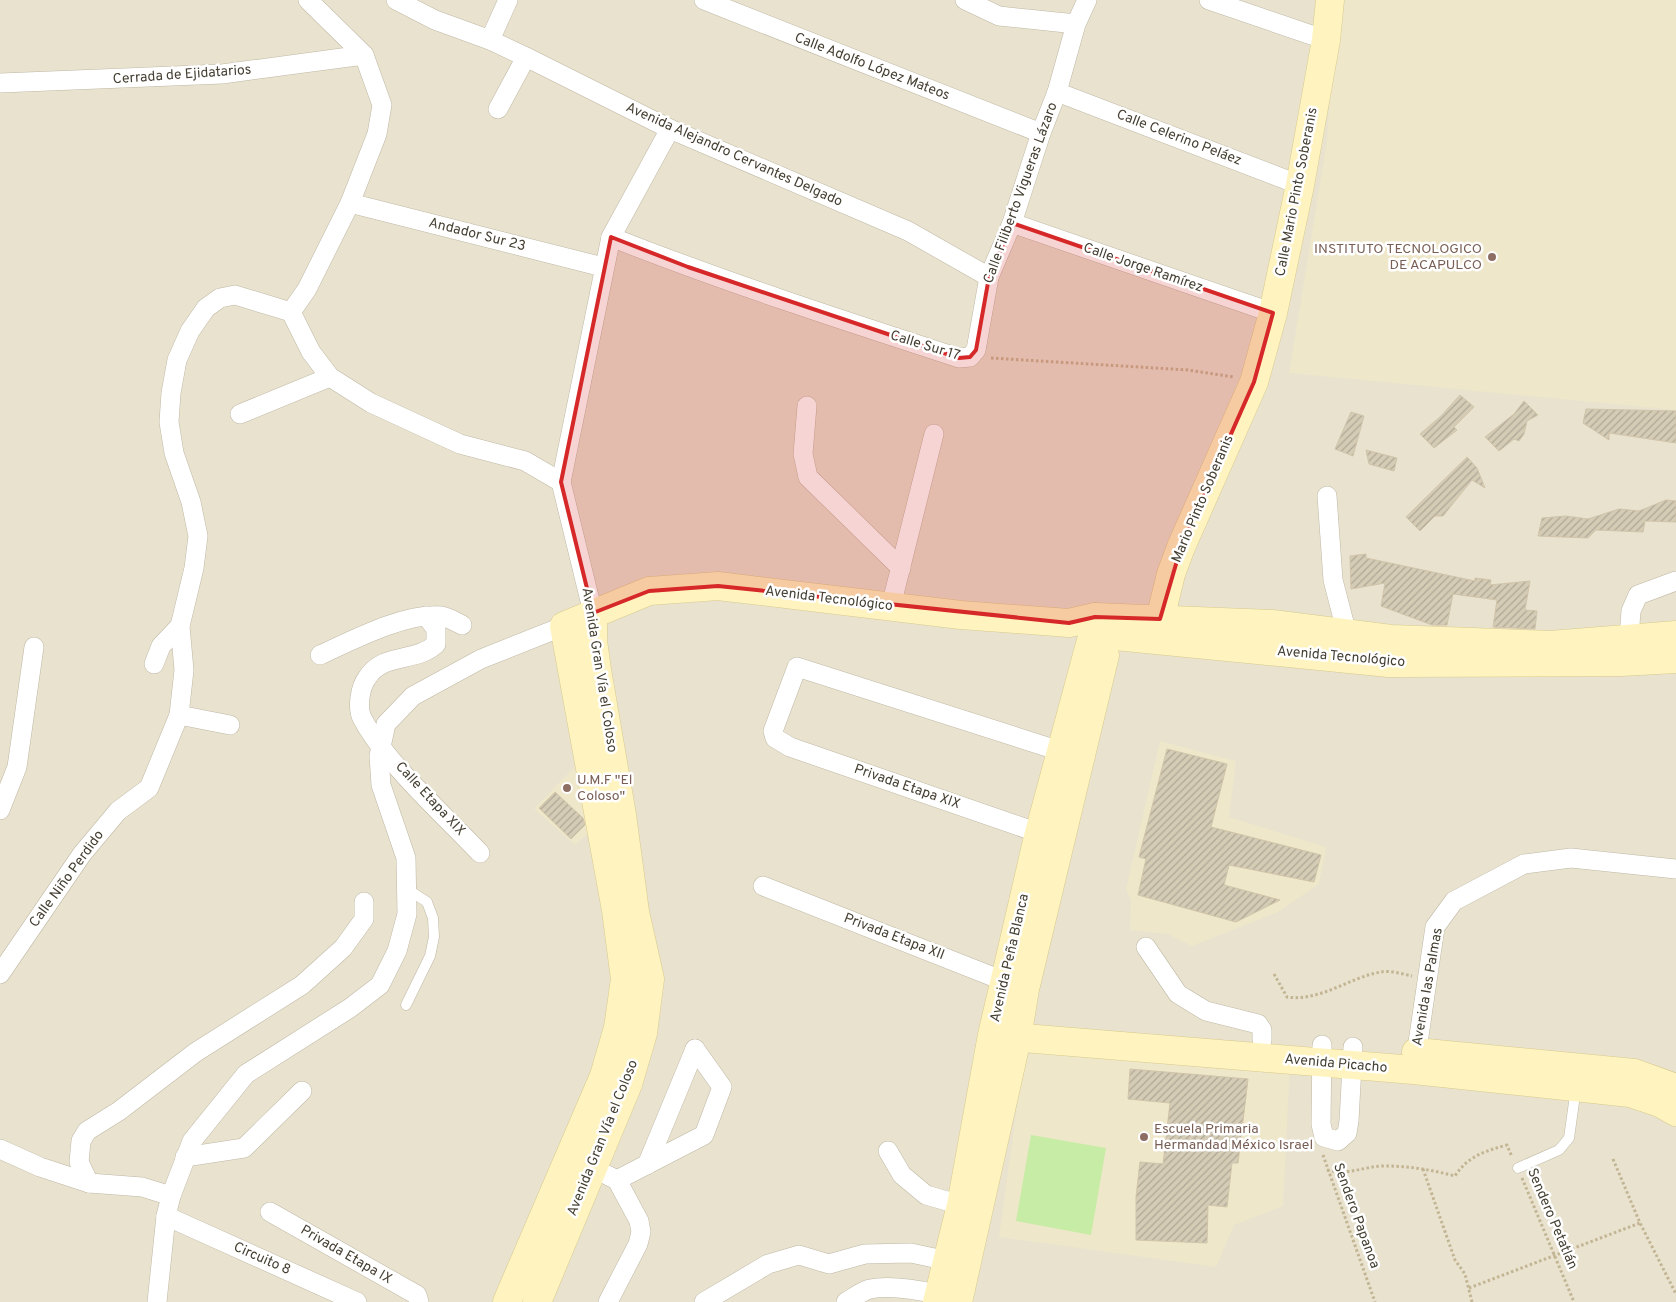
<svg xmlns="http://www.w3.org/2000/svg" width="1676" height="1302" font-family="Overpass,sans-serif">
<defs>
<pattern id="building-hatch" width="6" height="6" patternUnits="userSpaceOnUse" patternTransform="scale(1.25)"><rect width="6" height="6" fill="#d5ccb6"/><path d="M-1 1l2-2M0 6l6-6M5 7l2-2" fill="none" stroke="#afa795"/></pattern>
</defs>
<rect width="100%" height="100%" fill="#f3efe2"/>
<rect fill="#e8e2cf" x="0" y="0" width="1676" height="1302"/>
<g fill="#eee7ca">
<path d="M1339,0h337v410l-387,-37 38,-232 5,-79z"/>
<path d="M1160,741l76,20 -7,56 97,30 -7,37 -41,28 -86,34 -24,-12 -38,-4 1,-30 -5,-11z"/>
<path d="M575,766l15,66 -15,13 -41,-36z"/>
<path d="M1033,1049l257,14 -7,143 -49,19 -18,42 -217,-30 24,-174z"/>
</g>
<path fill="#c7eca5" d="M1031,1135l75,13 -15,87 -75,-14z"/>
<g fill="url(#building-hatch)" stroke="#d1c4a9">
<path d="M1460,395l14,12 -20,20 3,3 -23,18 -14,-14 21,-18z"/>
<path d="M1524,401l14,14 -11,6 -3,13 -5,7 -5,-2 -15,12 -14,-14 29,-23z"/>
<path d="M1586,409l90,2v32l-67,-10v7l-26,-17z"/>
<path d="M1351,412l13,4 -11,40 -18,-7z"/>
<path d="M1366,450l31,8 -3,13 -25,-7z"/>
<path d="M1467,457l10,11 8,20 -13,-8 -29,36h-8l-15,15 -14,-14z"/>
<path d="M1666,500l10,1v21l-31,-1 -2,11 -47,-2 -8,8 -50,-2 4,-18 24,-2 22,3 31,-10 20,2z"/>
<path d="M1366,554v4l109,23v-3l16,2 -1,5 40,-4 -5,29 12,1 -2,18 -42,-2 4,-27 -44,-6 -6,31h-15l-51,-19 4,-23 -34,6 -1,-33z"/>
<path d="M1167,749l60,15 -16,63 110,28 -7,27 -85,-17 -5,20 56,15 -44,22 -98,-27 8,-36 -7,-2z"/>
<path d="M555,792l28,26 2,7 -14,14 -32,-31z"/>
<path d="M1130,1069l118,10 -10,84h-6l-5,44 -19,-2 -1,38 -71,-3v-43l4,-35 23,2 7,-61 -42,-4z"/>
</g>
<g fill="none" stroke-linecap="round" stroke-linejoin="round">
<g stroke="#bfb8a4" stroke-width="11">
<g id="lane">
<path d="M406,1005l24,-49 4,-19 -1,-19 -6,-16 -20,-13"/>
<path d="M1518,1168l41,-18 10,-12 7,-50"/>
</g>
</g>
<g stroke="#bfb8a4" stroke-width="20">
<g id="street">
<path d="M396,0l39,20 55,20 36,17 144,72 238,102 81,46"/>
<path d="M704,0l337,133"/>
<path d="M965,0l34,16 77,8"/>
<path d="M1209,0l117,40"/>
<path d="M490,40l18,-40"/>
<path d="M0,83l222,-9 142,-19"/>
<path d="M1057,92l243,93"/>
<path d="M498,109l28,-52"/>
<path d="M350,203l253,64"/>
<path d="M1012,223l261,90"/>
<path d="M611,237c114,45 231,83 348,121l11,-1 6,-7 13,-73 23,-54 29,-90 16,-41 19,-68 11,-24"/>
<path d="M291,312l16,-23 43,-86 27,-69 5,-29 -18,-50 -56,-55"/>
<path d="M291,312l20,40 19,25 41,26 89,41 65,17 36,21"/>
<path d="M807,406l-4,48 5,23 93,91"/>
<path d="M240,414l90,-37"/>
<path d="M1327,496l6,84 14,54"/>
<path d="M891,606l43,-172"/>
<path d="M593,613l-32,-131 50,-245 59,-108"/>
<path d="M426,616l10,13v15c-20,19 -53,8 -69,34 -7,9 -10,30 -5,40 23,44 83,98 118,135"/>
<path d="M1629,638l2,-27 7,-16 38,-14"/>
<path d="M320,655c31,-14 86,-43 121,-39 7,1 15,6 21,9"/>
<path d="M154,664l7,-18 19,-20"/>
<path d="M179,715l51,10"/>
<path d="M0,810l17,-43 17,-120"/>
<path d="M1039,833l-249,-86 -15,-9 -2,-7 24,-64 263,84"/>
<path d="M763,886l251,99"/>
<path d="M1146,947l32,47 28,17 52,13 4,6v10"/>
<path d="M0,974l82,-120 36,-43 31,-23 30,-73 5,-45 -4,-44 14,-58 4,-32 -7,-34 -17,-49 -5,-31 2,-29 6,-33 13,-29 16,-23 14,-10 15,-3 56,17"/>
<path d="M1322,1045l-1,79 3,13 14,4 9,-8 2,-12 4,-74"/>
<path d="M1415,1063l20,-136 19,-26 70,-37 47,-6 105,11"/>
<path d="M0,1149l40,18 49,16 53,4 29,9"/>
<path d="M888,1151l14,24 24,20 35,10"/>
<path d="M185,1157l59,-9 58,-57"/>
<path d="M647,1165l48,-116"/>
<path d="M607,1175l10,5 22,41 2,11 -3,12 -30,58"/>
<path d="M617,1180l87,-45 18,-48 -27,-38"/>
<path d="M89,1183l-10,-21 2,-21 6,-10 32,-20 77,-59 106,-67 41,-37 21,-29v-17"/>
<path d="M270,1212l147,83 2,7"/>
<path d="M166,1216l191,86"/>
<path d="M157,1302l9,-86 5,-20 21,-55 54,-67 104,-66 30,-23 17,-34 10,-37 -1,-56 -25,-73 -2,-29 7,-32 27,-28 68,-37 83,-33"/>
<path d="M704,1302l64,-38 31,-9 30,9 36,-10 46,-1 37,8"/>
<path d="M846,1302c7,-4 16,-11 24,-13 20,-4 61,1 79,11"/>
</g>
</g>
<g stroke="#d8ca8c" stroke-width="29">
<g id="secondary">
<path d="M1160,619l11,-45 10,-27 73,-165 19,-69 27,-128 26,-145 4,-40"/>
<path d="M1105,635l284,28 232,-1 55,-3"/>
<path d="M999,1036l415,34 216,23 30,10 16,9"/>
<path d="M1416,1052l218,21 42,15"/>
<path d="M507,1302l97,-226 14,-48 7,-49 -9,-69 -52,-284 85,-35 69,-5 243,29 108,8 26,-6 177,7 119,15 159,6 126,-10"/>
<path d="M537,1302l91,-218 15,-51 7,-54 -15,-67 -13,-97 -25,-145 -4,-29v-28"/>
<path d="M937,1302l24,-97 31,-170 47,-202 54,-200 2,-16"/>
<path d="M958,1302l59,-264 8,-49 80,-334"/>
</g>
</g>
<g stroke="#c3b593" stroke-width="3" stroke-dasharray="2.5 2.5" stroke-linecap="butt">
<path d="M991,358l197,12 46,7"/>
<path d="M1274,974l13,23c33,5 63,-20 94,-25 9,-2 22,2 31,4"/>
<path d="M1323,1155l52,147"/>
<path d="M1613,1159l27,64 36,71"/>
<path d="M1423,1169l32,91 10,14 7,28"/>
<path d="M1327,1170c21,6 37,-4 58,-4 24,0 47,4 70,10 13,-20 30,-25 52,-31l5,12"/>
<path d="M1522,1178l52,124"/>
<path d="M1469,1288l171,-65"/>
</g>
<use href="#lane" stroke="#fff" stroke-width="10"/>
<use href="#street" stroke="#fff" stroke-width="19"/>
<use href="#secondary" stroke="#fff4c0" stroke-width="28"/>
</g>
<path fill="#d62828" fill-opacity="0.2" stroke="#d62828" stroke-width="4" stroke-linejoin="round" d="M1012,223l261,90 -19,69 -73,165 -21,72 -65,-2 -26,6 -351,-37 -69,5 -56,22 -32,-131 50,-245 77,30 271,91 11,-1 6,-7 13,-73z"/>
<g fill="#8d6e63" stroke="#fff" stroke-width="2">
<circle cx="1492" cy="257" r="5"/>
<circle cx="567" cy="788" r="5"/>
<circle cx="1144" cy="1137" r="5"/>
</g>
<g text-anchor="middle" dominant-baseline="central" stroke-width="5" stroke-linejoin="round" paint-order="stroke">
<g font-size="14" fill="#453f32" stroke="#fff">
<text transform="translate(872 67) rotate(21)">Calle Adolfo López Mateos</text>
<text transform="translate(182 75) rotate(-4)">Cerrada de Ejidatarios</text>
<text transform="translate(1179 138) rotate(21)">Calle Celerino Peláez</text>
<text transform="translate(734 155) rotate(24)">Avenida Alejandro Cervantes Delgado</text>
<text transform="translate(1297 192) rotate(-79)">Calle Mario Pinto Soberanis</text>
<text transform="translate(1021 193) rotate(-70)">Calle Filiberto Vigueras Lázaro</text>
<text transform="translate(477 235) rotate(14)">Andador Sur 23</text>
<text transform="translate(1143 268) rotate(19)">Calle Jorge Ramírez</text>
<text transform="translate(925 346) rotate(17)">Calle Sur 17</text>
<text transform="translate(1203 499) rotate(-67)">Mario Pinto Soberanis</text>
<text transform="translate(829 599) rotate(7)">Avenida Tecnológico</text>
<text transform="translate(1341 657) rotate(5)">Avenida Tecnológico</text>
<text transform="translate(599 670) rotate(81)">Avenida Gran Vía el Coloso</text>
<text transform="translate(907 787) rotate(19)">Privada Etapa XIX</text>
<text transform="translate(430 799) rotate(47)">Calle Etapa XIX</text>
<text transform="translate(67 879) rotate(-54)">Calle Niño Perdido</text>
<text transform="translate(894 937) rotate(21)">Privada Etapa XII</text>
<text transform="translate(1010 958) rotate(-77)">Avenida Peña Blanca</text>
<text transform="translate(1428 987) rotate(-80)">Avenida las Palmas</text>
<text transform="translate(1336 1064) rotate(5)">Avenida Picacho</text>
<text transform="translate(603 1138) rotate(-68)">Avenida Gran Vía el Coloso</text>
<text transform="translate(1356 1216) rotate(70)">Sendero Papanoa</text>
<text transform="translate(1552 1219) rotate(67)">Sendero Petatlán</text>
<text transform="translate(346 1255) rotate(30)">Privada Etapa IX</text>
<text transform="translate(262 1259) rotate(24)">Circuito 8</text>
</g>
<g font-size="14" fill="#785e54" stroke="#fff" text-anchor="start">
<text x="1482" y="249" text-anchor="end">INSTITUTO TECNOLOGICO<tspan x="1482" dy="16">DE ACAPULCO</tspan></text>
<text x="577" y="780">U.M.F "El<tspan x="577" dy="16">Coloso"</tspan></text>
<text x="1154" y="1129">Escuela Primaria<tspan x="1154" dy="16">Hermandad México Israel</tspan></text>
</g>
</g>
</svg>
